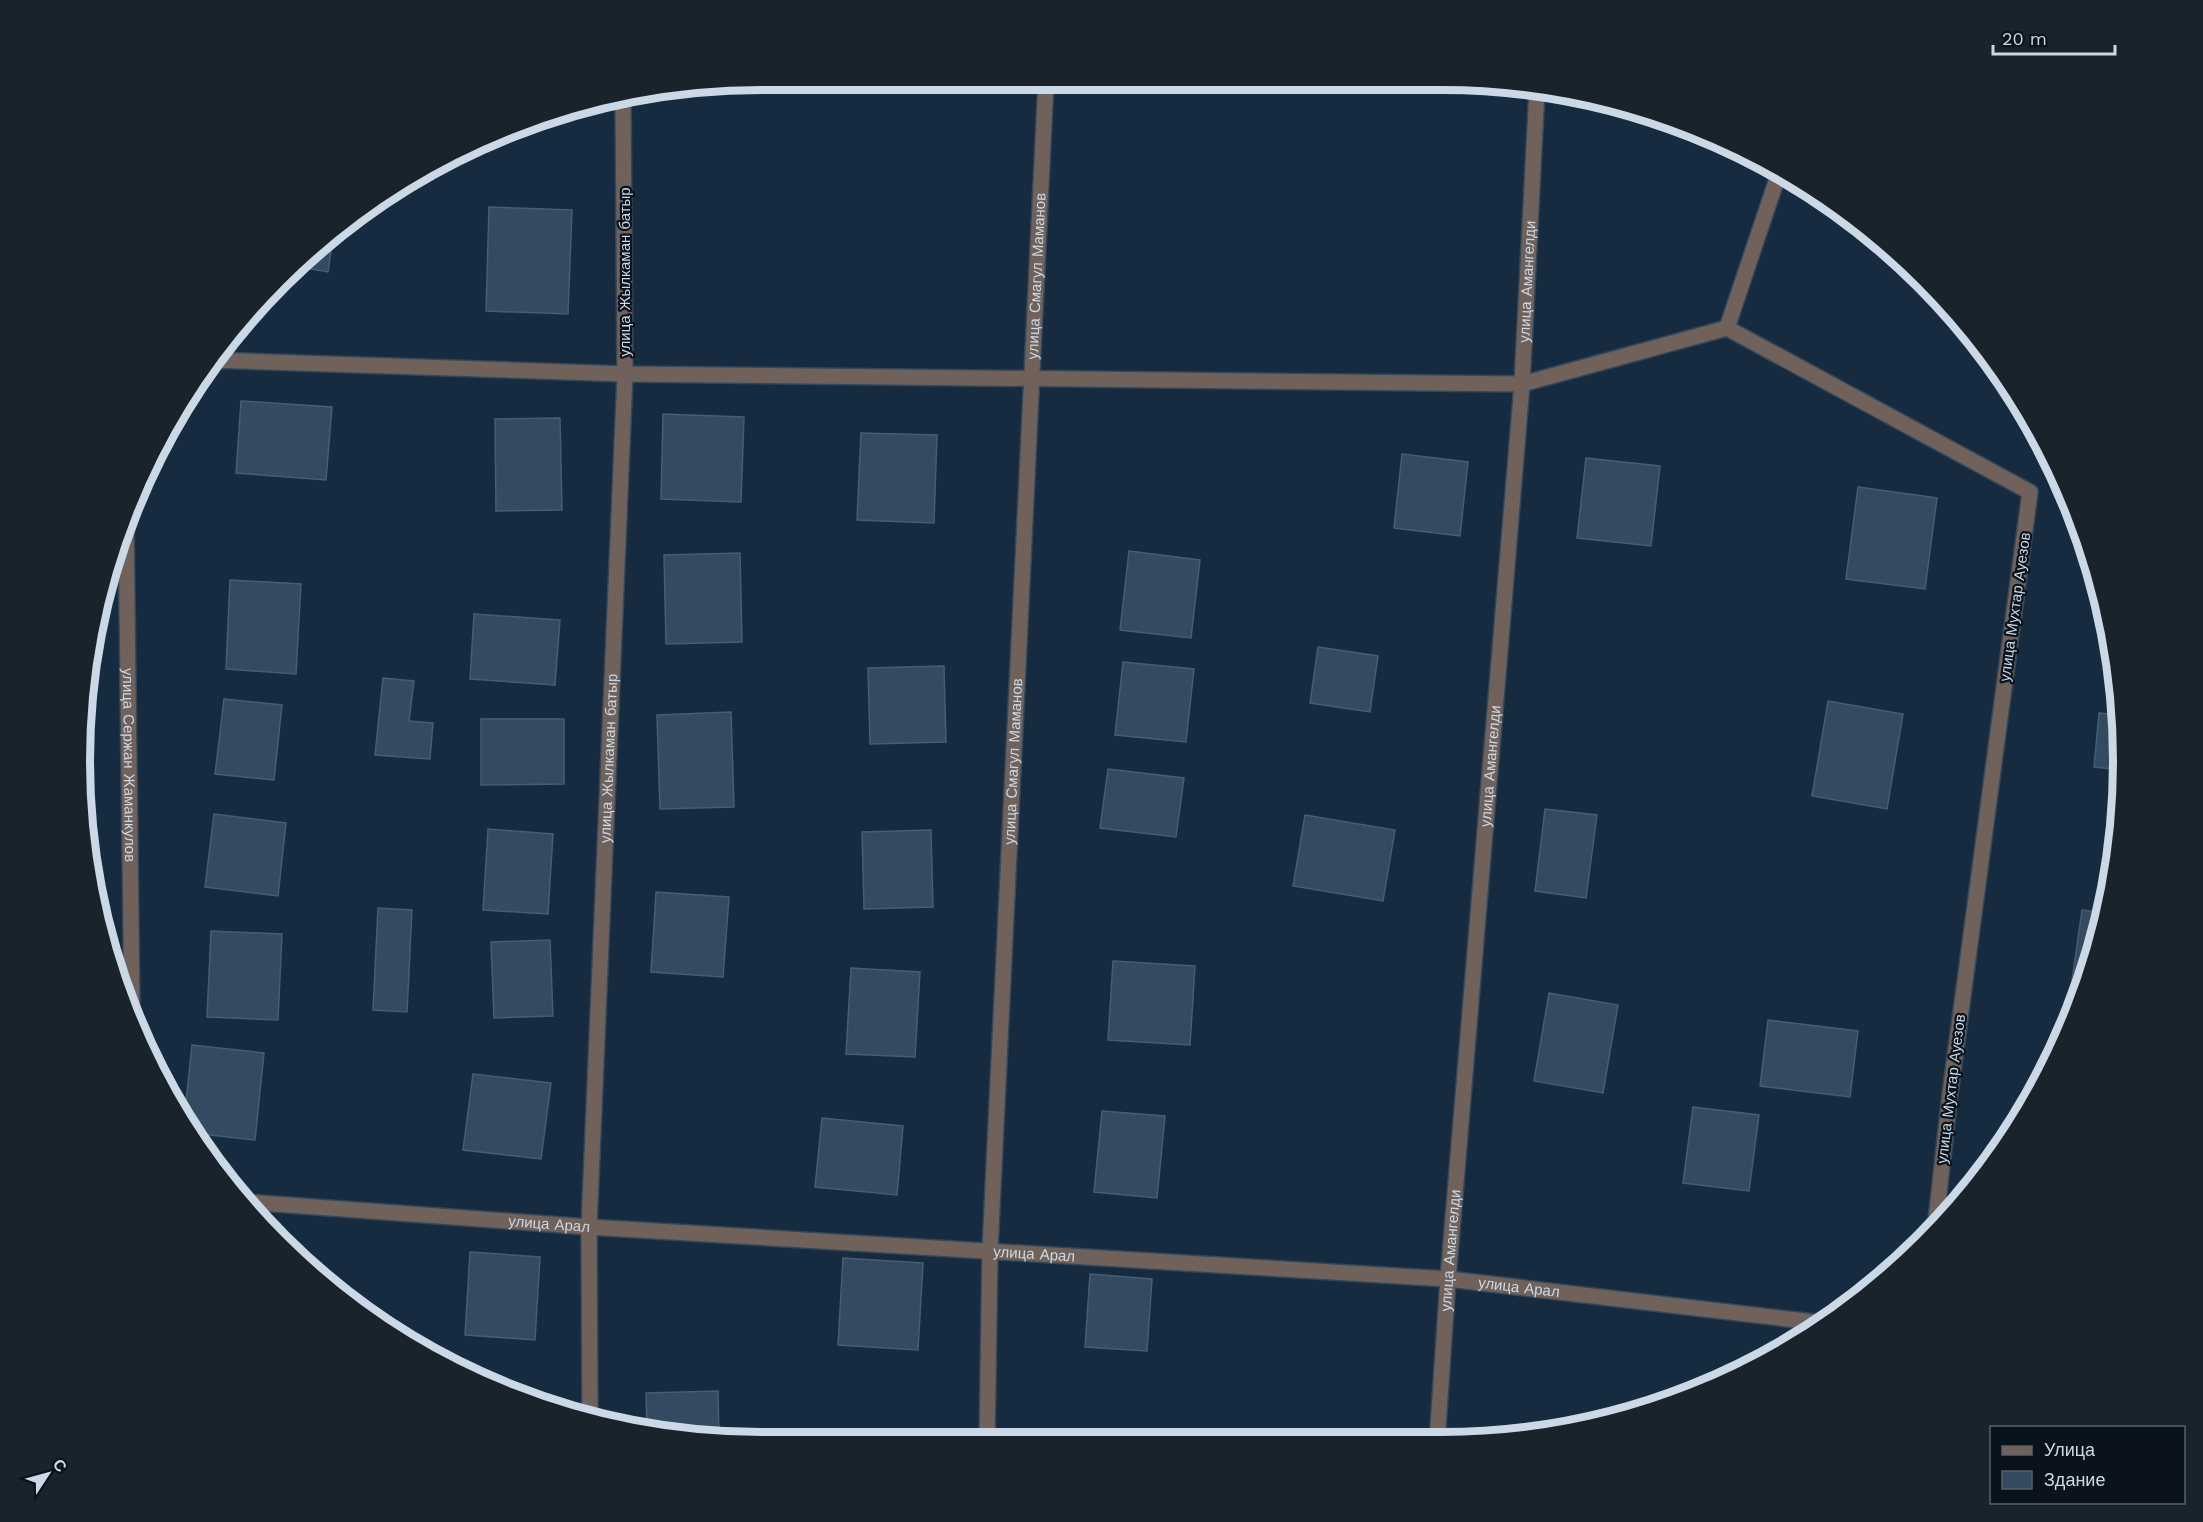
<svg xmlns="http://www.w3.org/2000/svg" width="2203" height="1522" font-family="'Work Sans',sans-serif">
<rect width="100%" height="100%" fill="#162b3f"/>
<g fill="#334a61" stroke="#475d74" stroke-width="1.5">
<path d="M489,207l83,3 -4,104 -82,-3z"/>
<path d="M333,237l-5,35 -28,-5z"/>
<path d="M241,401l91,6 -6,73 -90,-7z"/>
<path d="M663,414l81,3 -3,85 -80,-3z"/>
<path d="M560,418l2,92 -66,1 -1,-92z"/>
<path d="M861,433l76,2 -3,88 -77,-3z"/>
<path d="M1402,454l66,8 -8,74 -66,-8z"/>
<path d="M1586,458l74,8 -9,80 -74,-8z"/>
<path d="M1858,487l79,11 -12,91 -79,-10z"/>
<path d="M1129,551l71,9 -9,78 -71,-8z"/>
<path d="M740,553l2,89 -76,2 -2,-89z"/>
<path d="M230,580l71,4 -5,90 -70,-5z"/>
<path d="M474,614l86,6 -5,65 -85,-6z"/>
<path d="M1318,647l60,9 -8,56 -60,-9z"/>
<path d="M1123,662l71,7 -8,73 -71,-7z"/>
<path d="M944,666l2,76 -76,2 -2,-76z"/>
<path d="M383,678l31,3 -5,40 24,2 -3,36 -55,-4z"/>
<path d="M224,699l58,6 -8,75 -59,-6z"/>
<path d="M1828,701l75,13 -16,95 -75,-13z"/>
<path d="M731,712l3,95 -74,2 -3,-94z"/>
<path d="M2099,713l20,2 4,55 -29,-3z"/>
<path d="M481,719h83v65l-83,1z"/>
<path d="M1108,769l76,9 -8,59 -76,-9z"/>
<path d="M1545,809l52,6 -11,83 -51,-7z"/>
<path d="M214,814l72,9 -8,73 -73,-9z"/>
<path d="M1305,815l90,15 -12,71 -90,-15z"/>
<path d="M488,829l65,5 -5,80 -65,-4z"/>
<path d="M931,830l2,77 -69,2 -2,-77z"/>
<path d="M656,892l73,5 -6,80 -72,-5z"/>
<path d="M378,908l34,2 -5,102 -34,-2z"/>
<path d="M2082,910l23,3 -28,90 -8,-1z"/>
<path d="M211,931l71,3 -4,86 -71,-3z"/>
<path d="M550,940l3,76 -59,2 -3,-76z"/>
<path d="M1113,961l82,5 -5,79 -82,-5z"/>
<path d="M851,968l69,4 -5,85 -69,-3z"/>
<path d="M1549,993l69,12 -15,88 -69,-12z"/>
<path d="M1768,1020l90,11 -8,66 -90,-11z"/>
<path d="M192,1045l72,8 -9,87 -64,-7 -7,-12z"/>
<path d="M473,1074l78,9 -10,76 -78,-9z"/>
<path d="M1693,1107l66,8 -10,76 -66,-8z"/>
<path d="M1102,1111l63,5 -8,82 -63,-6z"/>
<path d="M822,1118l81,8 -6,69 -82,-8z"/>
<path d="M470,1252l70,5 -5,83 -70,-5z"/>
<path d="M843,1258l80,5 -5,87 -80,-5z"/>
<path d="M1090,1274l62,5 -5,72 -62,-4z"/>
<path d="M718,1391l1,47 -72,-7 -1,-38z"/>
</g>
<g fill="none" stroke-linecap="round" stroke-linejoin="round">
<g stroke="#33475a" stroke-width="18">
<g id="minor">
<path d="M1727,328l303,164 -80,602 -15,135"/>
<path d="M1727,328l53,-158"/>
<path d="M211,360l414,14 897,10 205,-56"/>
<path id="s1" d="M126,522l6,486"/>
<path id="s2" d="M246,1202l343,25 859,52 374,44"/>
<path id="s3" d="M590,1418l-1,-191 36,-853 -2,-276"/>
<path id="s4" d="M987,1442l3,-192 56,-1170"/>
<path id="s5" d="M1437,1442l11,-163 74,-895 15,-295"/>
</g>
</g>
<use href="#minor" stroke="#70625b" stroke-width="15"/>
</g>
<g text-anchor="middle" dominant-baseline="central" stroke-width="4.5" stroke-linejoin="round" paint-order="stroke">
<g font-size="15" fill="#cbd8e5" stroke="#0a131c">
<text transform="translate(625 272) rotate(-90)">улица Жылкаман батыр</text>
<text stroke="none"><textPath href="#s4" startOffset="1167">улица Смагул Маманов</textPath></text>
<text stroke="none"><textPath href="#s5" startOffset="1164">улица Амангелди</textPath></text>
<text transform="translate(2015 607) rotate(-82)">улица Мухтар Ауезов</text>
<text stroke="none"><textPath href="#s3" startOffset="660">улица Жылкаман батыр</textPath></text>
<text stroke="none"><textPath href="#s4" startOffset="681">улица Смагул Маманов</textPath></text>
<text stroke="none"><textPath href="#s1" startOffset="243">улица Сержан Жаманкулов</textPath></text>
<text stroke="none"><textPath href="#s5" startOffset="678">улица Амангелди</textPath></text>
<text transform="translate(1951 1089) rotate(-83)">улица Мухтар Ауезов</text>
<text stroke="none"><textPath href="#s2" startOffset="304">улица Арал</textPath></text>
<text stroke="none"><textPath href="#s5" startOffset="192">улица Амангелди</textPath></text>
<text stroke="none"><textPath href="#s2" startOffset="790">улица Арал</textPath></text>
<text stroke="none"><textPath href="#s2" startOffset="1276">улица Арал</textPath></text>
</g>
</g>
<path d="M0 0H2203V1522H0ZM761 90H1442A671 671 0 0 1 2113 761V761A671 671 0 0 1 1442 1432H761A671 671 0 0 1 90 761V761A671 671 0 0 1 761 90Z" fill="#19232c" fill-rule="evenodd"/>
<path fill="none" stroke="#cbd8e5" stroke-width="8" d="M761 90H1442A671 671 0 0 1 2113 761V761A671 671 0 0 1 1442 1432H761A671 671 0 0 1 90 761V761A671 671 0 0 1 761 90Z"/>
<rect x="1990" y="1426" width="195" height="78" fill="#0a131c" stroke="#57626c" stroke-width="1.5"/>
<rect x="2002" y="1446" width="30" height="9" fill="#70625b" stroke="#57626c" stroke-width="1.5"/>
<text x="2044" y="1456" font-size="18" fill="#cbd8e5">Улица</text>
<rect x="2002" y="1471" width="30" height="18" fill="#334a61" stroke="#57626c" stroke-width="1.5"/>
<text x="2044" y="1486" font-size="18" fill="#cbd8e5">Здание</text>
<g transform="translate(48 1474) rotate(54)" stroke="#0a131c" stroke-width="4.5" paint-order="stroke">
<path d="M0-4.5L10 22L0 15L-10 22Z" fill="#cbd8e5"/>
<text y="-9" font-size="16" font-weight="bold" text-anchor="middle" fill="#cbd8e5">С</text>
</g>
<path d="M1993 45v9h122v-9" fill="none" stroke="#cbd8e5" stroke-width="3"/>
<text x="2002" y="45" font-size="18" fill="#cbd8e5" stroke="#0a131c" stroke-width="4.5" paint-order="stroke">20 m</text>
</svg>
